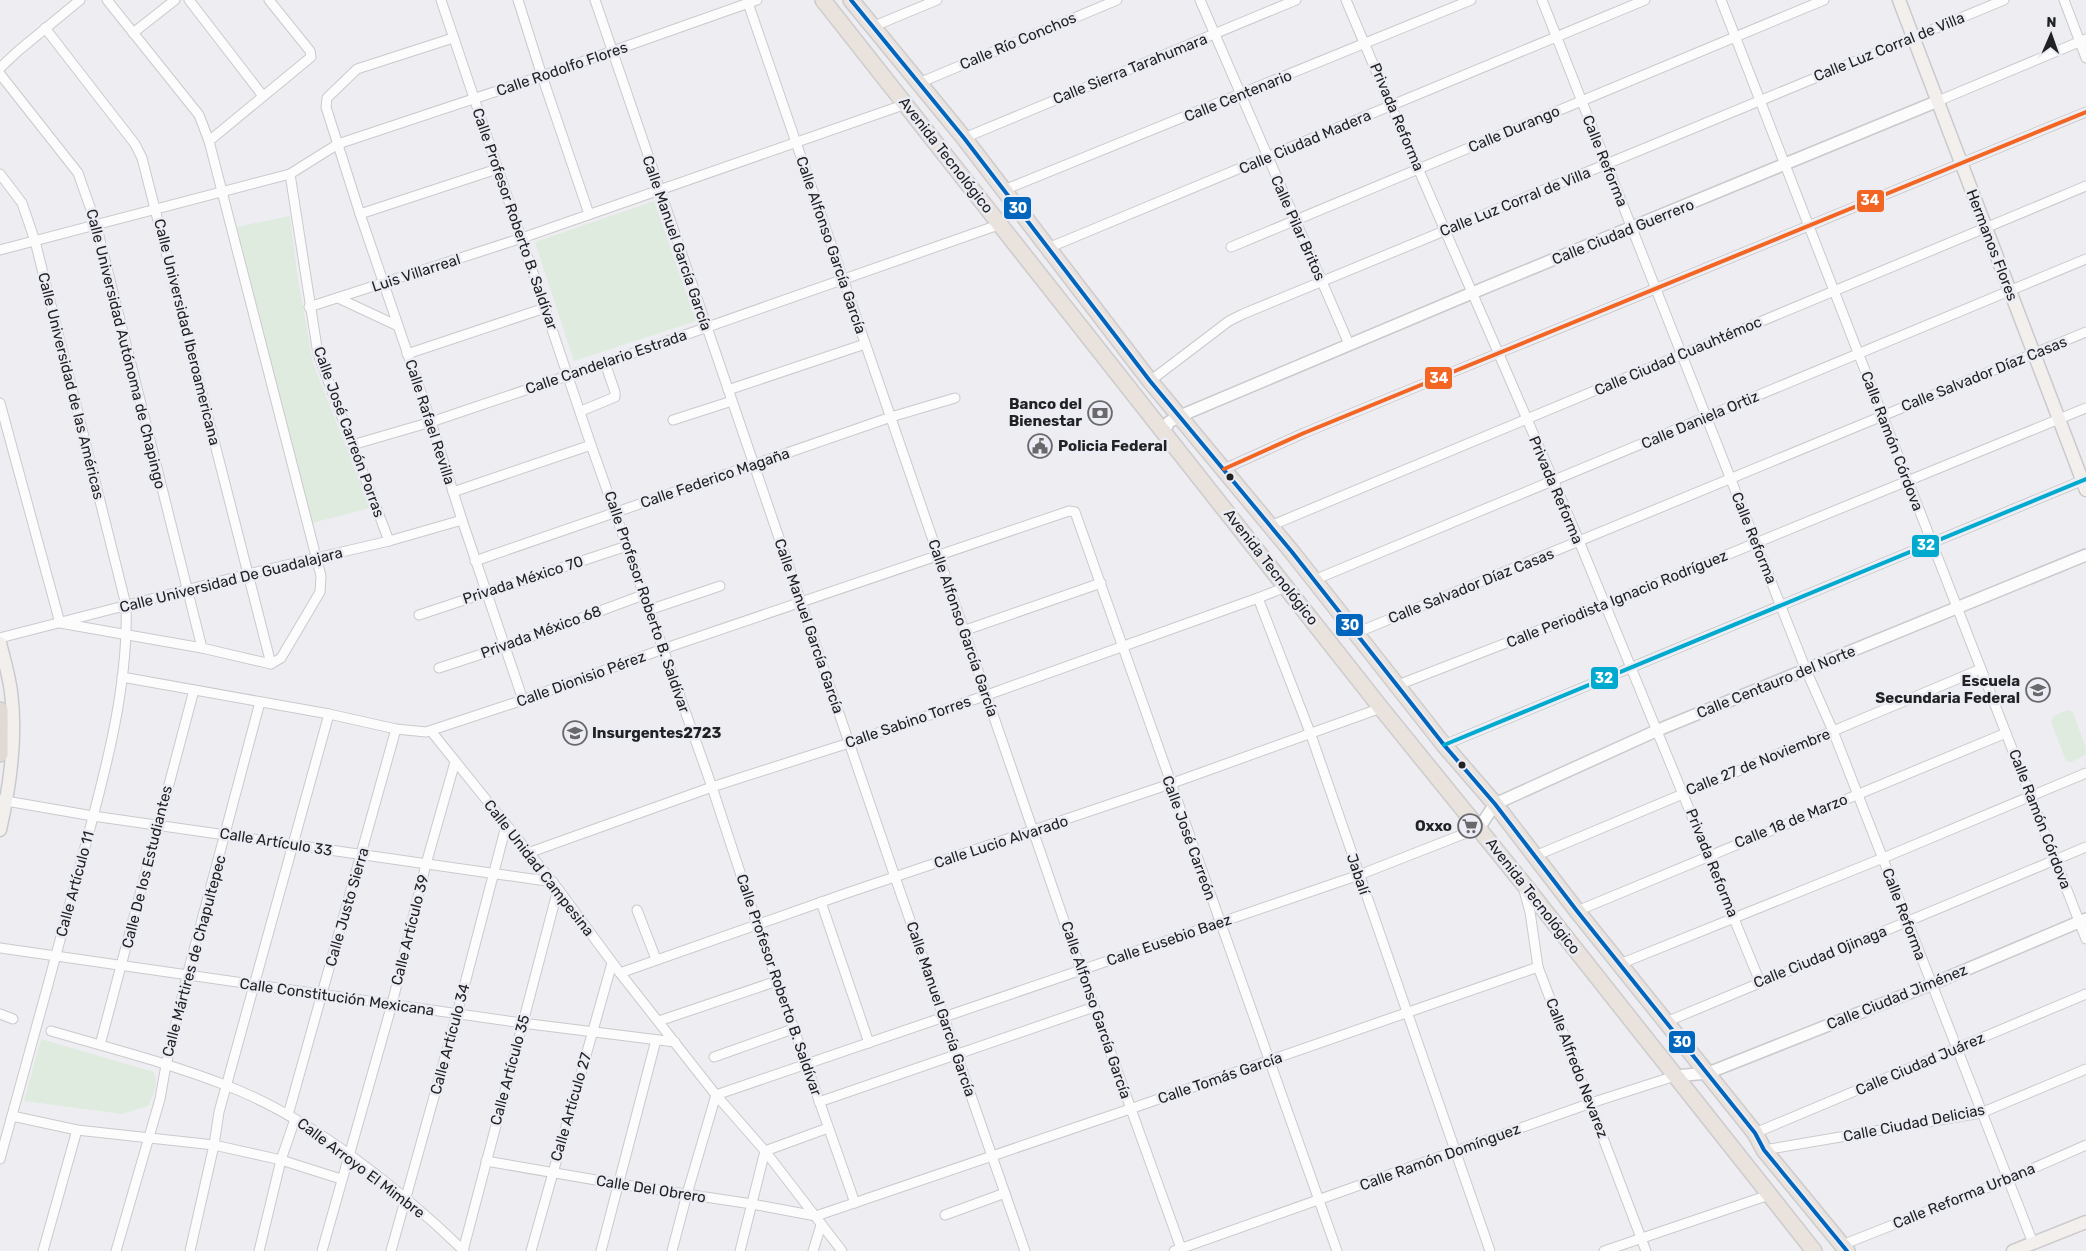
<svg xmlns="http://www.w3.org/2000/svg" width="2086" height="1251" font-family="Rubik,sans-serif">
<rect width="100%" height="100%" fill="#eeeef2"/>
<g fill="#deebde">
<path d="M654,201l42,120 -122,40 -39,-119z"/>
<path d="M290,216l7,57 16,90 57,145 -58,15 -75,-296z"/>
<path d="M2067,710l6,2 13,37 -1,6 -14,7 -5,-1 -15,-39 2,-5z"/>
<path d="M41,1039l113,33c5,12 -1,23 -6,34l-26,8 -98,-13z"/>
</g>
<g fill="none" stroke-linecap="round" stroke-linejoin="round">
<g stroke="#cacacd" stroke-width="11">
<g id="minor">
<path d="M189,0l74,96"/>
<path d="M441,0l150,445 121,342 45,137 98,279"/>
<path d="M518,0l24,76 47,138"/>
<path d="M595,0l300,877 130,374"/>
<path d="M1200,0l149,344"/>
<path d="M1346,0c76,181 157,360 233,541 61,147 120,294 181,441"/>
<path d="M1542,0l264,670 27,61 200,512"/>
<path d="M1721,0l365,939"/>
<path d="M2064,0l22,58"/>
<path d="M748,3l333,967 101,281"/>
<path d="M872,27l65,-27"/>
<path d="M45,28l90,116 7,14 129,506"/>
<path d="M133,33l42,-33"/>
<path d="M453,38l-96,31 -30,29 -1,9 34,107 71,208 31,98 61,180"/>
<path d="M0,68l18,-17 62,-51"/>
<path d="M0,74l78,99 18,51 106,424"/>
<path d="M919,83l198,-83"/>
<path d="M1938,101l148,-62"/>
<path d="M964,138l332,-138"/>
<path d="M209,141l102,-84 -1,-6 -41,-51"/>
<path d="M0,174l22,29 13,38 91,364c3,86 -24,178 -46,261 -26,98 -53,195 -80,293"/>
<path d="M290,174l28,180 71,187"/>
<path d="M1004,190l467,-190"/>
<path d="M360,214l137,-45"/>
<path d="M1231,247l593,-247"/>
<path d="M1048,248l597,-248"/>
<path d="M0,250l290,-76 48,-30 204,-68 215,-76"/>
<path d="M338,298l60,28"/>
<path d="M309,307l213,-69 384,-134"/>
<path d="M407,354l138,-46"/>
<path d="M1150,381l79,-60 14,-7 761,-314"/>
<path d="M728,390l137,-46"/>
<path d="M0,403l60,220 142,25 69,16 10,-6 39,-66 1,-16 -112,-435 -10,-26 -92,-115"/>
<path d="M581,411l34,-14v-5l-10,-29"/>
<path d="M673,420l59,-19"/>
<path d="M352,445l79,-23 174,-59 396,-139"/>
<path d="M1224,469l80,-36 782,-321"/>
<path d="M453,492l138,-47"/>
<path d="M1270,526l816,-340"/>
<path d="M475,561l416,-144 64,-19"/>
<path d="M1314,580l772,-321"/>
<path d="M1258,598l53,137 179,516"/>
<path d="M649,610l71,-24"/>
<path d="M419,615l208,-69"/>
<path d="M963,631l138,-48"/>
<path d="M1356,633l730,-301"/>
<path d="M0,638l248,-64 141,-33 73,-21"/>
<path d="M439,668l67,-22 137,-51"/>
<path d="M122,677l207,37 67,15 30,3 97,-32 140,-51 406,-138 6,1 262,739"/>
<path d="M1398,685l206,-80 482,-197"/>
<path d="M431,731l127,158 62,84 96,122 49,56 77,100"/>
<path d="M1444,745l642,-266"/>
<path d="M0,800l93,16 460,66"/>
<path d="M528,853l184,-66 137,-44 138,-48 271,-97 28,-11"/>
<path d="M1535,856l446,-187"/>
<path d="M1524,890l6,22 8,55 108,284"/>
<path d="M821,902l48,141"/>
<path d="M637,910l19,49"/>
<path d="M1577,911l429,-178"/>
<path d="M0,948l522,75 153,19"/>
<path d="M1620,964l263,-106 203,-85"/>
<path d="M620,973l230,-81 320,-108 211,-76"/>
<path d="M0,1014l13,5"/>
<path d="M659,1021l118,-40"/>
<path d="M1666,1022l420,-175"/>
<path d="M51,1031c58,17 118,32 174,54 85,32 174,103 239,166"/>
<path d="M100,1045l94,-355"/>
<path d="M714,1057l79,-28"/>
<path d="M819,1102l275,-95"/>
<path d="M288,1115l108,-386"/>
<path d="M12,1116l65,14 137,15 67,15 60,19"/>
<path d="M1755,1133l331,-139"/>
<path d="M1764,1150l217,-37 105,-44"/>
<path d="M486,1161l133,23 133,20 64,12 314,-107 408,-142"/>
<path d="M945,1215l60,-22"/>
<path d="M1842,1245l167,-66 77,-34"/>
<path d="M43,1251l34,-121"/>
<path d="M116,1251l44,-152 6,-34 21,-89 73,-274"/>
<path d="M190,1251l24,-106 5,-33 110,-398"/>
<path d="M259,1251l22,-91 14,-41"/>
<path d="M322,1251l70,-247 34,-140 29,-102"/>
<path d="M391,1251l66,-237 49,-188"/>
<path d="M463,1251l95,-362"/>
<path d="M531,1251l81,-288"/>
<path d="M601,1251l55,-211"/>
<path d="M672,1251l15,-57 29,-99 643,-220 120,-47"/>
<path d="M740,1251l25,-100 63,-23"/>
<path d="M813,1251l8,-26"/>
<path d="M1174,1251l417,-148 84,-27"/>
<path d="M1604,1251l165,-56"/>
</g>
</g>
<g stroke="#cacacd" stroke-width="14">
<g id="tertiary">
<path d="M1164,431l5,-9 11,-6 292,-123 466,-192"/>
<path d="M1479,828l16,-24 163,-74 428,-175"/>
<path d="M1675,1076l33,-3 224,-89 154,-65"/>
</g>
</g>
<g stroke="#cacacd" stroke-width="15">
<g id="secondary">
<path d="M1899,0l187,490"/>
<path d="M0,643c4,16 9,33 11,49 6,45 -1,94 -11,138"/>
<path d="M2013,1251l73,-29"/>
</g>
</g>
<g stroke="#ccccce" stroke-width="18">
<g id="primary">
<path d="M823,0l558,708 141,174 292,369"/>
<path d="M851,0l113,138 186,243 142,171 152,193 51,59 82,107 178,222 9,17 83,101"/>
</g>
</g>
<g stroke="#ccccce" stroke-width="18">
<path id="trunk" d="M0,710v44"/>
</g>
<use href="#minor" stroke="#fcfcfd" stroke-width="9"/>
<use href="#tertiary" stroke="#fcfcfd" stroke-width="11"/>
<use href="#secondary" stroke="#f2efed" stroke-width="12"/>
<use href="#primary" stroke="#e9e2dd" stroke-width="15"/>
<use href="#trunk" stroke="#e2d9d2" stroke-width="15"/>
<g stroke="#ecedf4" stroke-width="8">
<path id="bus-1" d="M851,0l113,138 186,243 142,171 152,193 51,59 82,107 178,222 9,17 83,101"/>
</g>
<g stroke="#ecedf4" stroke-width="8">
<path id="bus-2" d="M1224,469l80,-36 782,-321"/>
</g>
<g stroke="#ecedf4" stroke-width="8">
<path id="bus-3" d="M1444,745l642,-266"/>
</g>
<use href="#bus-1" stroke="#0065bd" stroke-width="4"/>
<use href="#bus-2" stroke="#f26522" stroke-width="4"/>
<use href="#bus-3" stroke="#00a9ce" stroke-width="4"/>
</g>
<defs>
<g id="bank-ring" transform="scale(1.25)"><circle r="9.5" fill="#ecedf4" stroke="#69696c" stroke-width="1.5"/><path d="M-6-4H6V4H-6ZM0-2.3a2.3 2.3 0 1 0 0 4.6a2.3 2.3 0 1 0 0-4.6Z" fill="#69696c"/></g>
<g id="civic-ring" transform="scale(1.25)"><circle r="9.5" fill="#ecedf4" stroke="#69696c" stroke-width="1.5"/><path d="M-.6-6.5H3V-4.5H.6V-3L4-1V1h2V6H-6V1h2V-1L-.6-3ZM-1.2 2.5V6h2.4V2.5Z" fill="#69696c"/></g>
<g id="school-ring" transform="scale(1.25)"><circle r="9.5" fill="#ecedf4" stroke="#69696c" stroke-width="1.5"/><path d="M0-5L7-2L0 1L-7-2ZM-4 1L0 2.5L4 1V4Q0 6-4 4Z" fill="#69696c"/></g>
<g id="supermarket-ring" transform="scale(1.25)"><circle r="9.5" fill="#ecedf4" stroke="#69696c" stroke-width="1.5"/><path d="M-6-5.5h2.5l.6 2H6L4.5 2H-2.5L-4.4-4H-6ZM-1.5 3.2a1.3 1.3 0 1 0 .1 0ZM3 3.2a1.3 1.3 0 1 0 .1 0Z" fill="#69696c"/></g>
</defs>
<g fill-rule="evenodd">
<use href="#bank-ring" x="1100" y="413"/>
<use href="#civic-ring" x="1040" y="446"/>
<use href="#school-ring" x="2038" y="690"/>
<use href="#school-ring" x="575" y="733"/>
<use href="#supermarket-ring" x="1470" y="826"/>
</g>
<g fill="#212224" stroke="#ecedf4" stroke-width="2">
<circle cx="1230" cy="477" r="4.5"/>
<circle cx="1462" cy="765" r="4.5"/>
</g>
<g text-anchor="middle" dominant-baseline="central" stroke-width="5" stroke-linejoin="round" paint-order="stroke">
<g font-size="15" fill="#212224" stroke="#ecedf4">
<text transform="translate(1018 41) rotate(-23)">Calle Río Conchos</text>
<text transform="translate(1889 47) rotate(-22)">Calle Luz Corral de Villa</text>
<text transform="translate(562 69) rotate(-19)">Calle Rodolfo Flores</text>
<text transform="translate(1130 69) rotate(-22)">Calle Sierra Tarahumara</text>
<text transform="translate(1238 96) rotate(-22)">Calle Centenario</text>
<text transform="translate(1397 117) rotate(67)">Privada Reforma</text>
<text transform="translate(1514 129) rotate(-23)">Calle Durango</text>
<text transform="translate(1305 142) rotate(-23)">Calle Ciudad Madera</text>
<text transform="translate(946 155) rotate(52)">Avenida Tecnológico</text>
<text transform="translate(1605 161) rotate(68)">Calle Reforma</text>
<text transform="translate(1515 202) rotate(-22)">Calle Luz Corral de Villa</text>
<text transform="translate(515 219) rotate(71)">Calle Profesor Roberto B. Saldívar</text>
<text transform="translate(1298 228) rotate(66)">Calle Pilar Britos</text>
<text transform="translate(1623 232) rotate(-22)">Calle Ciudad Guerrero</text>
<text transform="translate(677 243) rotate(71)">Calle Manuel García García</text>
<text transform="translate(831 245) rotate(71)">Calle Alfonso García García</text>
<text transform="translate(1992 245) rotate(69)">Hermanos Flores</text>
<text transform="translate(416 273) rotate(-18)">Luis Villarreal</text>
<text transform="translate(187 332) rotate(76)">Calle Universidad Iberoamericana</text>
<text transform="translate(126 349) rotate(76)">Calle Universidad Autónoma de Chapingo</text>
<text transform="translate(1678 356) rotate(-23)">Calle Ciudad Cuauhtémoc</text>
<text transform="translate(606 362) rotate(-19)">Calle Candelario Estrada</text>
<text transform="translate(1984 374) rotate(-22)">Calle Salvador Díaz Casas</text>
<text transform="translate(71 386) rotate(76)">Calle Universidad de las Américas</text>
<text transform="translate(1700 420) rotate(-23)">Calle Daniela Ortiz</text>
<text transform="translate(430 422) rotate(72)">Calle Rafael Revilla</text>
<text transform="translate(349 432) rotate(70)">Calle José Carreón Porras</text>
<text transform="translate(1892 441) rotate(69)">Calle Ramón Córdova</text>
<text transform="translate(715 478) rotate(-19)">Calle Federico Magaña</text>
<text transform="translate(1556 490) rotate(67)">Privada Reforma</text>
<text transform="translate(1754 538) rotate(68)">Calle Reforma</text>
<text transform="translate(1271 567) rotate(52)">Avenida Tecnológico</text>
<text transform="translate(231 580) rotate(-14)">Calle Universidad De Guadalajara</text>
<text transform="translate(523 580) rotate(-18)">Privada México 70</text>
<text transform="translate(1471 586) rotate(-22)">Calle Salvador Díaz Casas</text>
<text transform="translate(1617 599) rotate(-22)">Calle Periodista Ignacio Rodríguez</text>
<text transform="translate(647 602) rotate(71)">Calle Profesor Roberto B. Saldívar</text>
<text transform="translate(809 626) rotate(71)">Calle Manuel García García</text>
<text transform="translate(963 628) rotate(71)">Calle Alfonso García García</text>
<text transform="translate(541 632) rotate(-20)">Privada México 68</text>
<text transform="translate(581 679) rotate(-20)">Calle Dionisio Pérez</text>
<text transform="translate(1776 682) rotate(-22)">Calle Centauro del Norte</text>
<text transform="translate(908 722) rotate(-19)">Calle Sabino Torres</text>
<text transform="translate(1758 762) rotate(-22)">Calle 27 de Noviembre</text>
<text transform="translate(2040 819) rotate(69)">Calle Ramón Córdova</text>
<text transform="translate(1791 821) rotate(-22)">Calle 18 de Marzo</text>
<text transform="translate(1189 838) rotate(70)">Calle José Carreón</text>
<text transform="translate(276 842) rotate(9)">Calle Artículo 33</text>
<text transform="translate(1001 842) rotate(-18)">Calle Lucio Alvarado</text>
<text transform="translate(1712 863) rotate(68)">Privada Reforma</text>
<text transform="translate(147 867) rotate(-76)">Calle De los Estudiantes</text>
<text transform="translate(539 868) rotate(52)">Calle Unidad Campesina</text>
<text transform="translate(1358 874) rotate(71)">Jabalí</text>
<text transform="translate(75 884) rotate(-75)">Calle Artículo 11</text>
<text transform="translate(1533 896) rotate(52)">Avenida Tecnológico</text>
<text transform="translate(347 907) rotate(-74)">Calle Justo Sierra</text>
<text transform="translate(1904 914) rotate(69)">Calle Reforma</text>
<text transform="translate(410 930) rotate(-76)">Calle Artículo 39</text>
<text transform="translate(1169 940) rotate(-19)">Calle Eusebio Baez</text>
<text transform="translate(194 956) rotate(-75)">Calle Mártires de Chapultepec</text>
<text transform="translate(1820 957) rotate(-22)">Calle Ciudad Ojinaga</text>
<text transform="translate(779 985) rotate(71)">Calle Profesor Roberto B. Saldívar</text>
<text transform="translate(337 997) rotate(8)">Calle Constitución Mexicana</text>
<text transform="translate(1897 997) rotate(-22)">Calle Ciudad Jiménez</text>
<text transform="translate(941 1009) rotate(71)">Calle Manuel García García</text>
<text transform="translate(1096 1010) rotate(71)">Calle Alfonso García García</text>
<text transform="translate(450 1039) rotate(-75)">Calle Artículo 34</text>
<text transform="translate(1920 1064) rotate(-23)">Calle Ciudad Juárez</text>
<text transform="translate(1577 1068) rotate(69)">Calle Alfredo Nevarez</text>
<text transform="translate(510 1070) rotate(-75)">Calle Artículo 35</text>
<text transform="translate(1220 1078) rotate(-19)">Calle Tomás García</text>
<text transform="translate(571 1107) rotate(-74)">Calle Artículo 27</text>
<text transform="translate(1914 1123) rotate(-11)">Calle Ciudad Delicias</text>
<text transform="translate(1440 1157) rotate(-20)">Calle Ramón Domínguez</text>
<text transform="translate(361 1168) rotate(37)">Calle Arroyo El Mimbre</text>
<text transform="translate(651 1189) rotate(9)">Calle Del Obrero</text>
<text transform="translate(1964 1196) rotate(-22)">Calle Reforma Urbana</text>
</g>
<g font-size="15" font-weight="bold" fill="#212224" stroke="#ecedf4" text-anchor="end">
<text x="1082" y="404">Banco del<tspan x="1082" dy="17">Bienestar</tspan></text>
<text x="1058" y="446" text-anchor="start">Policia Federal</text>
<text x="2020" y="681">Escuela<tspan x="2020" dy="17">Secundaria Federal</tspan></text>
<text x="592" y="733" text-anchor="start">Insurgentes2723</text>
<text x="1452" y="826">Oxxo</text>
</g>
</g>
<g stroke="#ecedf4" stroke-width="2">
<rect x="1856" y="189" width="29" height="24" rx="5" fill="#f26522"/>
<rect x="1003" y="196" width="29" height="24" rx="5" fill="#0065bd"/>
<rect x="1424" y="366" width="29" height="24" rx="5" fill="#f26522"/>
<rect x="1911" y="534" width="29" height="24" rx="5" fill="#00a9ce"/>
<rect x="1335" y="613" width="29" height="24" rx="5" fill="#0065bd"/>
<rect x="1590" y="666" width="29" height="24" rx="5" fill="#00a9ce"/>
<rect x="1668" y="1030" width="28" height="24" rx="5" fill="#0065bd"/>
</g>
<g font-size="14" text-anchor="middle" font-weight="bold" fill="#fff">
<text x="1870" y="205">34</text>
<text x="1018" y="213">30</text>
<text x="1439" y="383">34</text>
<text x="1926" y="550">32</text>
<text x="1350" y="630">30</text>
<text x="1604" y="683">32</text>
<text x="1682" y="1047">30</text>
</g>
<g transform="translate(2051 35) rotate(2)" stroke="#ecedf4" stroke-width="4" paint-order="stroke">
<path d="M0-4L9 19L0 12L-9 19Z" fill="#212224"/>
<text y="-8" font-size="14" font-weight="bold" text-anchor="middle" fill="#212224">N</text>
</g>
</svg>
